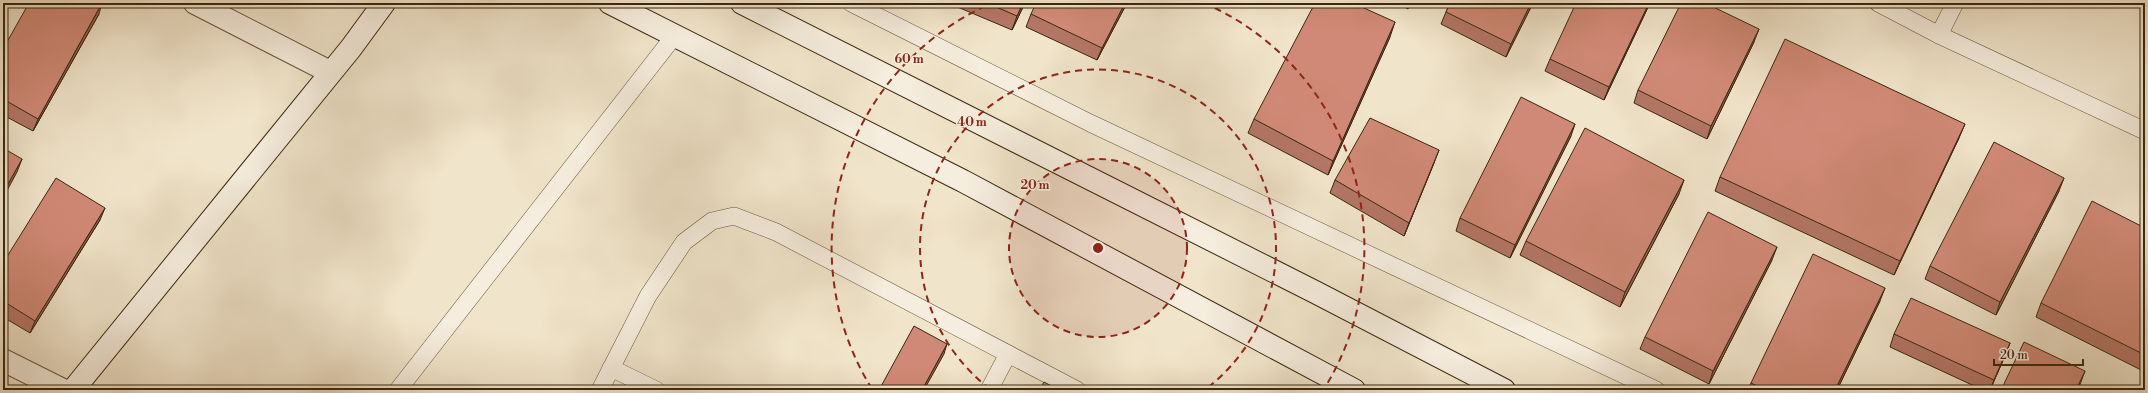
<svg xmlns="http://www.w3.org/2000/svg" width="2148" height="393" font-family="'Libre Bodoni',serif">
<rect width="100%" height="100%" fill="#f0e4ca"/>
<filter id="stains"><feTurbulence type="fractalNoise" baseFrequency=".005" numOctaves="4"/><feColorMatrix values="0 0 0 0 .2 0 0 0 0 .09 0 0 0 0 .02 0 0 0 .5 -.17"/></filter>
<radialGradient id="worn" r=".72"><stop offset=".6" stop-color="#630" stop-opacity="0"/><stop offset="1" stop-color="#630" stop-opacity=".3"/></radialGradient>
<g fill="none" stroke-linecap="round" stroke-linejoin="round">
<g stroke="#68563c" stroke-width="18">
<g id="lane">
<path d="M851,3l239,120 566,267"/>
<path d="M1878,3l61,32 206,96"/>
<path d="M1939,35l16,-32"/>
<path d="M611,368l45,22"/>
<path d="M398,390l277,-355"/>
<path d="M600,390l48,-94 36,-54 28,-21 22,-5 42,16 301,158"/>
<path d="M989,390l19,-36"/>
</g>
</g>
<g stroke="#68563c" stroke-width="24">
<g id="street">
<path d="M195,3l135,69"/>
<path d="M3,360l60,30"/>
</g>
</g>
<g stroke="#3b270d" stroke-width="24">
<g id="secondary">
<path d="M610,3l353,178 391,209"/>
<path d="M742,3l573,289 189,98"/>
<path d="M73,390l278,-342 33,-45"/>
</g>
</g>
<use href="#lane" stroke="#f5eddd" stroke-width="17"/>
<use href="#street" stroke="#f5eddd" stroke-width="22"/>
<use href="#secondary" stroke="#f5eddd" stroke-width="22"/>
</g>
<g fill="#b37665" stroke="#3b270d">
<path d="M948,3h77l-13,27z"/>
<path d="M1127,3l-30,57 -71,-33 5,-13z"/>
<path d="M1398,3h13l-3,6z"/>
<path d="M1450,3h83l-27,54 -65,-33 5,-12z"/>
<path d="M1650,3l-46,97 -59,-29 5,-12z"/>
<path d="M99,14l-66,117 -30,-16v-66z"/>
<path d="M1390,37l-62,138 -80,-42 6,-14z"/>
<path d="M1754,42l-47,97 -73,-36 4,-13z"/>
<path d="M1571,136l-61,122 -54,-27 4,-13z"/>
<path d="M1959,138l-65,137 -179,-84 5,-14z"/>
<path d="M1434,163l-30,73 -74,-43 5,-13z"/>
<path d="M2059,191l-63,124 -71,-36 5,-13z"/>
<path d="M1679,194l-59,113 -100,-52 6,-14z"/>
<path d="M100,220l-70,113 -27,-16v-54z"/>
<path d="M2145,228v144l-109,-55 5,-14z"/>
<path d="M1772,260l-63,124 -69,-35 5,-12z"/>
<path d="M1880,301l-43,89h-89l3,-7z"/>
<path d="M1894,334l116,9 -5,13 -15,34h-7l-93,-43z"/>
</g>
<g fill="#926053" stroke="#3b270d">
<path d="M102,3l-3,11 -66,117 5,-12z"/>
<path d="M1023,3h2l-13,27 5,-14z"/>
<path d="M1125,3h2l-30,57 5,-12z"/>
<path d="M1531,3h2l-27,54 5,-13z"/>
<path d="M1649,3h1l-46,97 5,-13z"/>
<path d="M1395,22l-5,15 -62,138 5,-14z"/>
<path d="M1759,29l-5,13 -47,97 4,-13z"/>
<path d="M1575,124l-4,12 -61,122 5,-13z"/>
<path d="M1965,124l-6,14 -65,137 6,-14z"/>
<path d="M1439,150l-5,13 -30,73 5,-13z"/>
<path d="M22,159l-5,13 -14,26v-5z"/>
<path d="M2064,178l-5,13 -63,124 4,-13z"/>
<path d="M1684,180l-5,14 -59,113 5,-15z"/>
<path d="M105,208l-5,12 -70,113 5,-12z"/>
<path d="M1777,247l-5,13 -63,124 4,-13z"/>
<path d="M1885,288l-5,13 -43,89h-2z"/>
<path d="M2010,343l-5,13 -15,34 4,-10z"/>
<path d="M947,344l-3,10 -20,36h-2z"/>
<path d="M2085,371l-7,19h-2z"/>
</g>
<g fill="#d08976" stroke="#3b270d">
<path d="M29,3h73l-64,116 -35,-20v-50z"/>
<path d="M987,3h36l-6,13z"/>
<path d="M1036,3h89l-23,45 -71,-34z"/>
<path d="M1315,3h38l42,19 -62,139 -79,-42z"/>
<path d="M1450,3h81l-20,41 -65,-32z"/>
<path d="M1576,3h73l-40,84 -59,-28z"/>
<path d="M1681,3h24l54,26 -48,97 -73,-36z"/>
<path d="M1785,39l180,85 -65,137 -180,-84z"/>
<path d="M1521,97l54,27 -60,121 -55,-27z"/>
<path d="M1370,118l69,32 -30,73 -74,-43z"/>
<path d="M1585,128l99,52 -59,112 -99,-51z"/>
<path d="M1994,142l70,36 -64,124 -70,-36z"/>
<path d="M3,148l19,11 -19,34z"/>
<path d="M56,178l49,30 -70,113 -32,-20v-38z"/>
<path d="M2092,201l53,27v127l-104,-52z"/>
<path d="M1708,212l69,35 -64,124 -68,-34z"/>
<path d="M1813,254l72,34 -50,102h-69l-15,-7z"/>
<path d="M1911,298l99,45 -16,37 -100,-46z"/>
<path d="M914,326l33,18 -25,46h-43z"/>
<path d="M2024,342l61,29 -9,19h-75z"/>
<path d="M1044,382l15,8h-20z"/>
<path d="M2117,387l5,3h-6z"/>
</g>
<circle cx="1098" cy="248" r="89" fill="#8f2418" fill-opacity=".12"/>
<g fill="none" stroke="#8f2418" stroke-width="2" stroke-dasharray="7 5">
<circle cx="1098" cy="248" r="89"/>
<path d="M990 389A178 178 0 1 1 1206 389"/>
<path d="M872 389A267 267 0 0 1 992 3M1204 3A267 267 0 0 1 1324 389"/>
</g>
<circle cx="1098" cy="248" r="6" fill="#8f2418" stroke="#f5eddd" stroke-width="2"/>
<g font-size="12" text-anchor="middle" font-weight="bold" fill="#8f2418" stroke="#f5eddd" stroke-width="3" stroke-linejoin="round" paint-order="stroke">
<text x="909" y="63">60 m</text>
<text x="972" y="126">40 m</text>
<text x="1035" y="189">20 m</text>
</g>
<rect width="2148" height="393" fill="none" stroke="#f0e4ca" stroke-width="16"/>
<rect x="4" y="4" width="2140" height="385" fill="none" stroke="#3b270d" stroke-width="2"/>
<rect x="8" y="8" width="2132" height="377" fill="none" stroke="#3b270d"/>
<path d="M1994 359v6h89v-6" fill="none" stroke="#3b270d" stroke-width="2"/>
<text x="2000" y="359" font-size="12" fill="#3b270d" stroke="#f5eddd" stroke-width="3" paint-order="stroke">20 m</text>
<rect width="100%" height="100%" filter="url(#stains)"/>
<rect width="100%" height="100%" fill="url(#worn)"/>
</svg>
